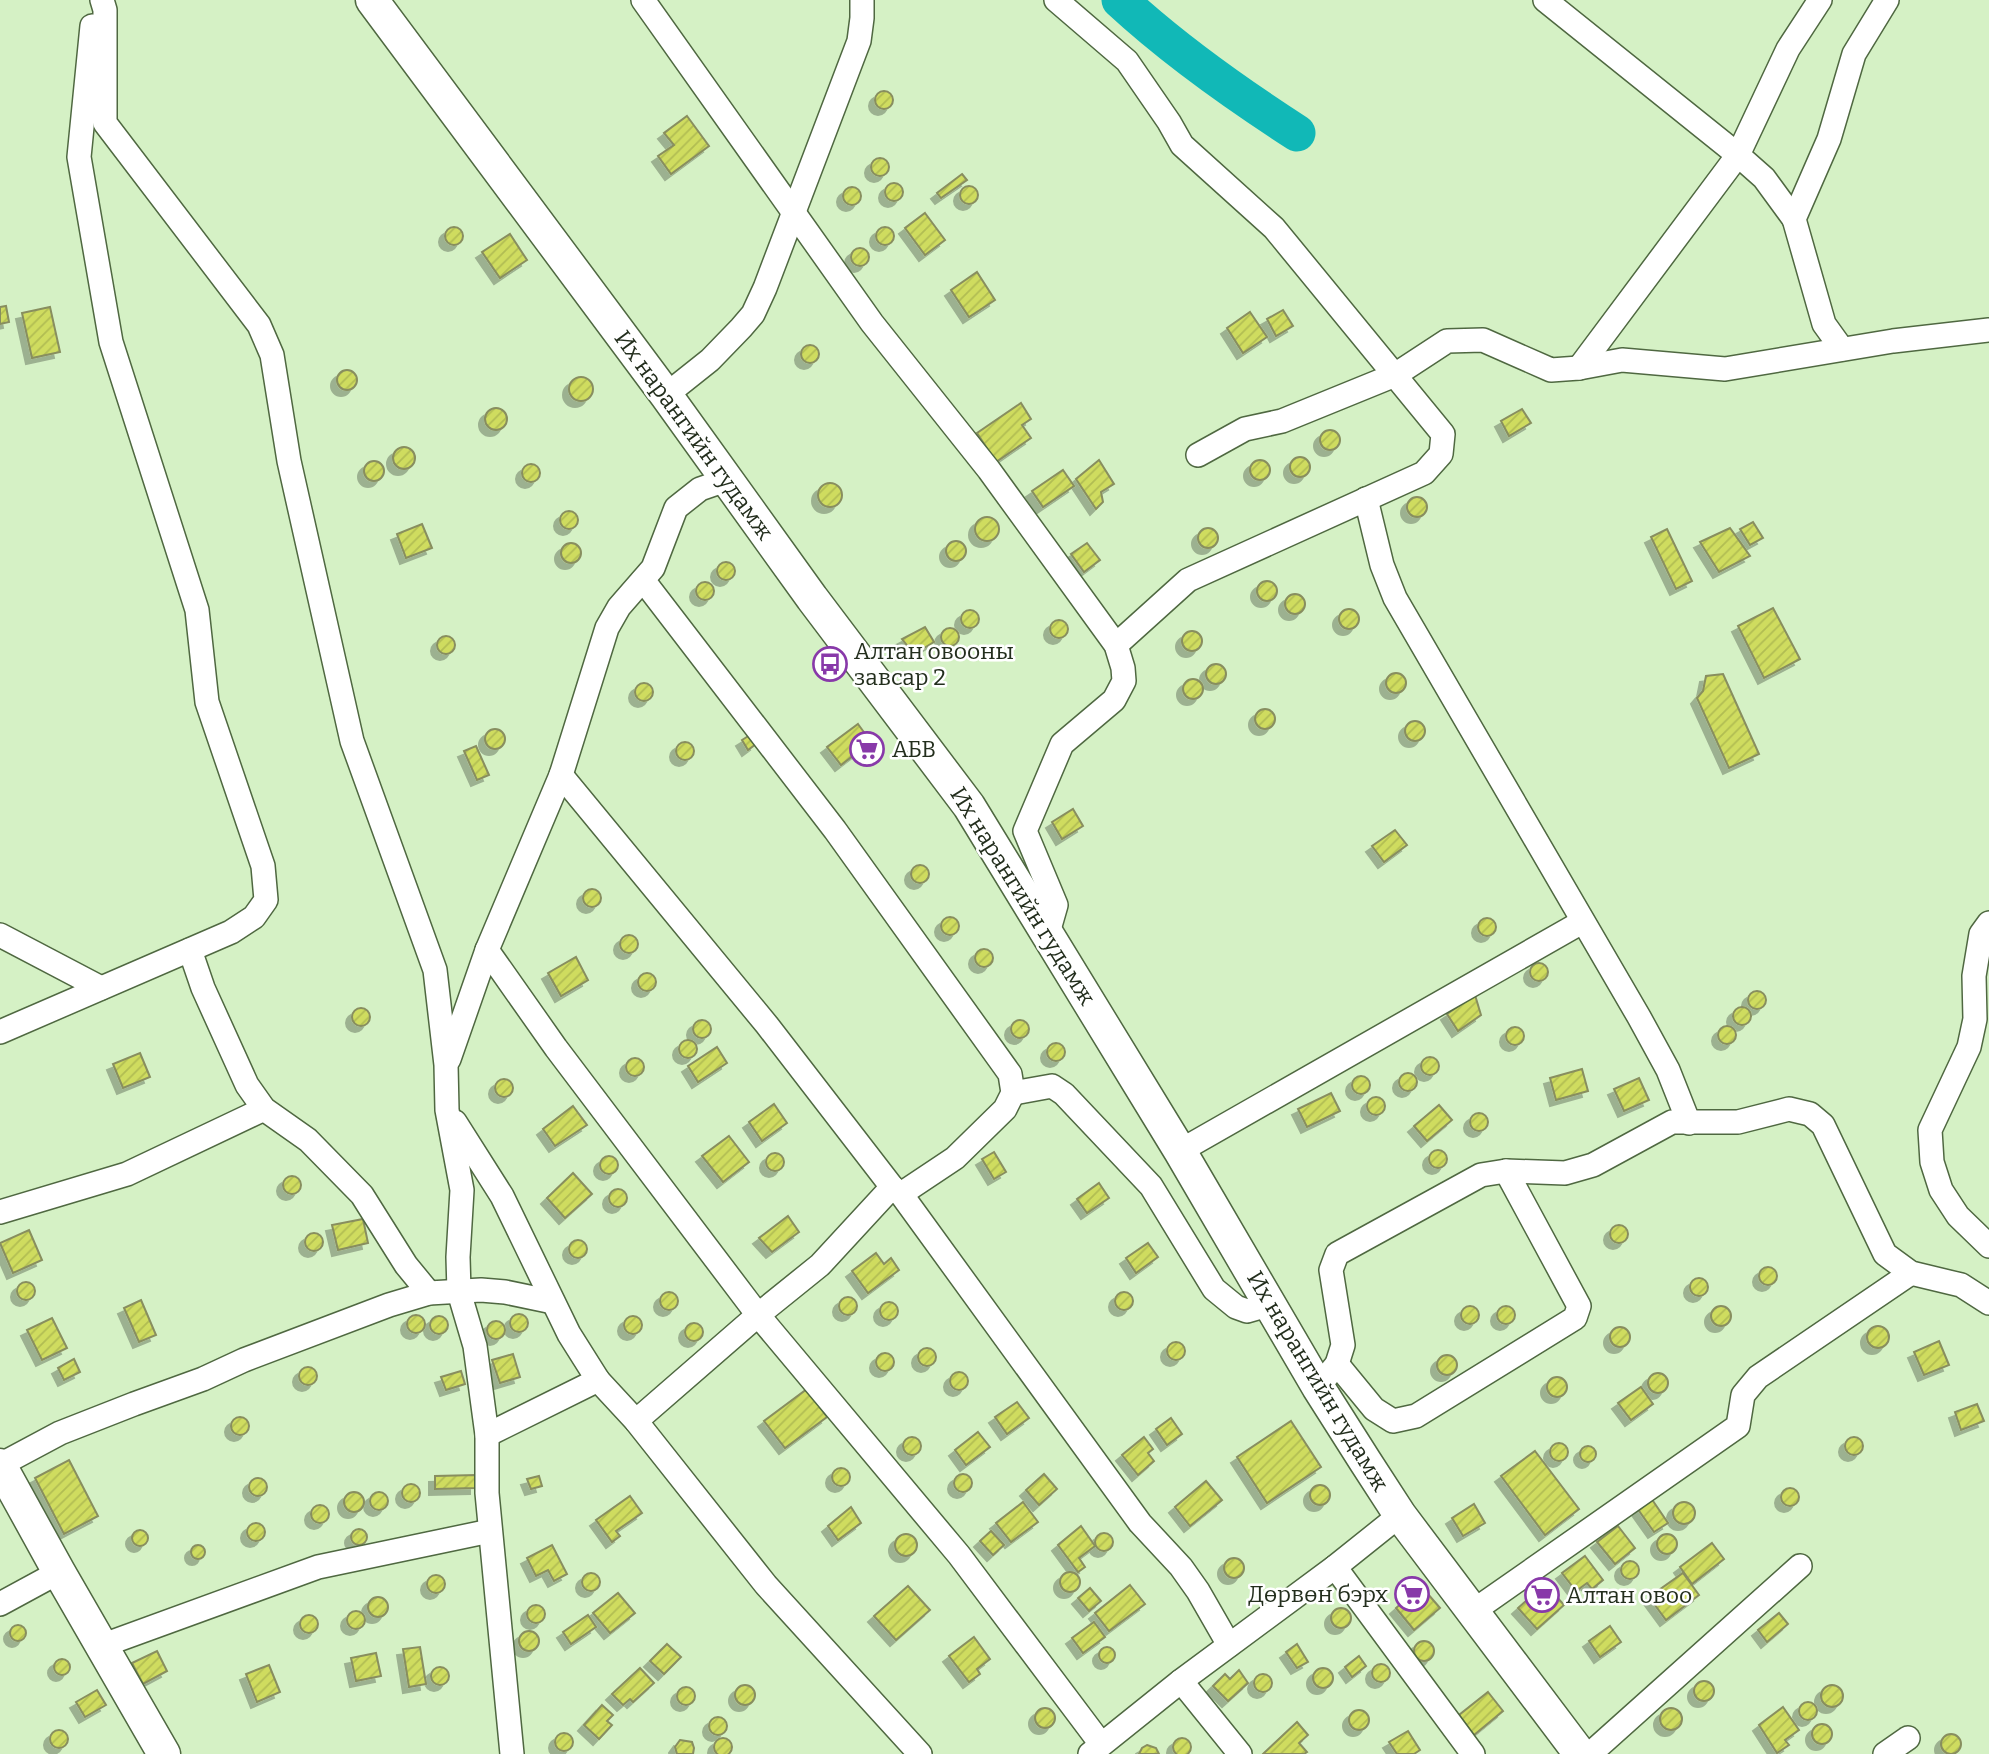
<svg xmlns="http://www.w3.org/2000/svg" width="1989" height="1754" font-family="Bitter,serif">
<defs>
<pattern id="building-hatch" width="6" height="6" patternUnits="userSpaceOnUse" patternTransform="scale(1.75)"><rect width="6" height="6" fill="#cfdc5f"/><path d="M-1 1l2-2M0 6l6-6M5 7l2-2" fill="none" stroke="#b1bd52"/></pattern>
<filter id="shadow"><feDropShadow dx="-6" dy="6" stdDeviation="0" flood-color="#0004"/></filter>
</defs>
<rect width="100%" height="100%" fill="#d5f1c5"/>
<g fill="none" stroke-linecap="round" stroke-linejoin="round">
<path stroke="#11b8b7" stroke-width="37" d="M1120,0c54,50 115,93 177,133"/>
</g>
<g fill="url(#building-hatch)" stroke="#888e5f" stroke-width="2" filter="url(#shadow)">
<circle cx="884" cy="100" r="9"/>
<path d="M687,116l22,30 -38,28 -13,-18 16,-11 -10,-12z"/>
<circle cx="880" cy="167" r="9"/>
<path d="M962,174l5,6 -26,18 -4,-5z"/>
<circle cx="894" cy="192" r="9"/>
<circle cx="969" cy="195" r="9"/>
<circle cx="852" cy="196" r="9"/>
<path d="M925,213l20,27 -20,15 -20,-27z"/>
<circle cx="885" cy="236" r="9"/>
<circle cx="454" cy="236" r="9"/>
<path d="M510,234l17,26 -27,18 -18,-26z"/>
<circle cx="860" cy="257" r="9"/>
<path d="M977,272l18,28 -26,17 -18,-27z"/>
<path d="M6,306l3,16 -9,2v-17z"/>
<path d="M50,307l10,45 -28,6 -10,-45z"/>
<path d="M1283,310l10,16 -17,10 -9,-17z"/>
<path d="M1250,312l17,25 -24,16 -16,-25z"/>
<circle cx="810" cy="354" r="9"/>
<circle cx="347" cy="380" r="10"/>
<circle cx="581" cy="389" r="12"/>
<path d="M1021,403l10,16 -9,6 9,13 -35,24 -19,-29z"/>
<circle cx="496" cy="419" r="11"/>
<path d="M1522,409l9,14 -22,13 -8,-15z"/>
<circle cx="1330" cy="440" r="10"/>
<circle cx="404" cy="458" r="11"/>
<circle cx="1300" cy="467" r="10"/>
<path d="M1099,460l15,24 -13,8 2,10 -7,7 -20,-30z"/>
<circle cx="1260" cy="470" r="10"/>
<circle cx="374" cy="471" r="10"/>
<circle cx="531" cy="473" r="9"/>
<path d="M1063,470l11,16 -31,21 -11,-16z"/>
<circle cx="830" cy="495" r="12"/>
<circle cx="1417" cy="507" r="10"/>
<circle cx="569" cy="520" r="9"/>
<circle cx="987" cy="529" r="12"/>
<path d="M1753,522l10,16 -13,7 -10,-16z"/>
<path d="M422,524l10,24 -26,10 -9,-24z"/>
<path d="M1730,528l20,28 -31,16 -19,-30z"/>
<circle cx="1208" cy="538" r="10"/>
<path d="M1667,529l25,52 -16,8 -25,-52z"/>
<circle cx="956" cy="551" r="10"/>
<path d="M1087,543l13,17 -16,12 -13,-18z"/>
<circle cx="571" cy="553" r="10"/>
<circle cx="726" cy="571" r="9"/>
<circle cx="1267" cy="591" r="10"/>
<circle cx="705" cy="591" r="9"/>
<circle cx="1295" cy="604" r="10"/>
<path d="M1773,608l27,51 -36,19 -26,-52z"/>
<circle cx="1349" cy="619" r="10"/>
<circle cx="970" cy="619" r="9"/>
<circle cx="1059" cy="629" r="9"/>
<path d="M925,627l9,15 -20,12 -12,-15z"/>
<circle cx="950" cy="637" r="9"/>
<circle cx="1192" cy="641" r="10"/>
<circle cx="446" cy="645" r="9"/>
<circle cx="1216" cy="674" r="10"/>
<circle cx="1396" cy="683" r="10"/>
<path d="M1723,674l36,80 -30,14 -32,-70 6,-7 3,-15z"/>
<circle cx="1193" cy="689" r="10"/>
<circle cx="644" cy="692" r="9"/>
<circle cx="1265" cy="719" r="10"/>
<circle cx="1415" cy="731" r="10"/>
<path d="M858,724l13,18 -30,23 -14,-18z"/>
<circle cx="495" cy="739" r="10"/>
<path d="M750,735l6,9 -8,6 -6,-10z"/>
<circle cx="685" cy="751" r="9"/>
<path d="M476,746l13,29 -12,5 -13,-29z"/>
<path d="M1073,809l10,17 -21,13 -10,-17z"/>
<path d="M1395,830l12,15 -23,17 -12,-16z"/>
<circle cx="920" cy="874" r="9"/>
<circle cx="592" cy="898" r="9"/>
<circle cx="950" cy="926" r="9"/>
<circle cx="1487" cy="927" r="9"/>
<circle cx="629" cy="944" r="9"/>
<circle cx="984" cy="958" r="9"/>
<path d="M576,957l12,23 -27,16 -13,-23z"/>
<circle cx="1539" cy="972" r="9"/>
<circle cx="647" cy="982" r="9"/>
<circle cx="1757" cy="1000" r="9"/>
<path d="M1475,995l6,20 -23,16 -11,-17z"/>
<circle cx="1742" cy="1016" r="9"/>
<circle cx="361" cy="1017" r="9"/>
<circle cx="702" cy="1029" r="9"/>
<circle cx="1020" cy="1029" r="9"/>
<circle cx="1727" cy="1035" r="9"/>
<circle cx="1515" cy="1036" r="9"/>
<circle cx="688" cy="1049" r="9"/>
<circle cx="1056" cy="1052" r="9"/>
<path d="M717,1047l10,16 -29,19 -10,-16z"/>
<path d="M140,1053l10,24 -27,11 -10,-24z"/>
<circle cx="1430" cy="1066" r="9"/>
<circle cx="635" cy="1067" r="9"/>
<path d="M1582,1069l6,22 -32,9 -6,-22z"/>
<circle cx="1408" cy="1082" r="9"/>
<circle cx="1361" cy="1085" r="9"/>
<path d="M1639,1078l10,22 -25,11 -10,-22z"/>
<circle cx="504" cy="1088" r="9"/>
<path d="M1331,1093l9,18 -33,16 -9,-18z"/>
<circle cx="1376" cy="1106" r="9"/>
<path d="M774,1104l13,19 -25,18 -13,-19z"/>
<path d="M1439,1105l13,15 -25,21 -13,-15z"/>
<path d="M573,1106l14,19 -32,21 -12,-17z"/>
<circle cx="1479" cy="1122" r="9"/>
<path d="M729,1136l20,26 -26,20 -21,-26z"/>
<circle cx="1438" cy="1159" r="9"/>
<path d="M994,1152l12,20 -12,7 -12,-20z"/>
<circle cx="775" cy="1162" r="9"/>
<circle cx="609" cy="1165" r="9"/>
<path d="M573,1173l19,21 -27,24 -18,-20z"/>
<circle cx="292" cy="1185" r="9"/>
<path d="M1099,1183l10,15 -22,15 -10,-14z"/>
<circle cx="618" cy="1198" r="9"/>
<path d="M788,1216l11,16 -27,20 -13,-14z"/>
<path d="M363,1219l5,24 -30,7 -6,-25z"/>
<circle cx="1619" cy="1234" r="9"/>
<path d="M29,1230l13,30 -29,13 -13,-30z"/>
<circle cx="314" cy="1242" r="9"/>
<circle cx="578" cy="1249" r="9"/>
<path d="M1148,1243l10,14 -22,16 -10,-15z"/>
<path d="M876,1253l8,11 7,-6 8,12 -31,23 -16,-22z"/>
<circle cx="1768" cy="1276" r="9"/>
<circle cx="1699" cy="1287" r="9"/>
<circle cx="26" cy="1291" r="9"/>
<circle cx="669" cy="1301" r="9"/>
<circle cx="1124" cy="1301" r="9"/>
<circle cx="848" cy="1306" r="9"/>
<path d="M141,1300l15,35 -17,7 -15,-34z"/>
<circle cx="889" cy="1311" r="9"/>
<circle cx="1470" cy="1315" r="9"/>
<circle cx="1506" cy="1315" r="9"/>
<circle cx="1721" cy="1316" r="10"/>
<circle cx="519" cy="1323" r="9"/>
<circle cx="416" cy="1324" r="9"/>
<circle cx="439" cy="1325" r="9"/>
<circle cx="633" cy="1325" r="9"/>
<path d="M52,1318l15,30 -25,12 -15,-30z"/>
<circle cx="496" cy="1330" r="9"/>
<circle cx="694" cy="1332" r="9"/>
<circle cx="1878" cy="1337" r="11"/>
<circle cx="1620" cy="1337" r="10"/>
<path d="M1939,1341l10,24 -25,10 -10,-23z"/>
<circle cx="1176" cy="1351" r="9"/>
<circle cx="927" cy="1357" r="9"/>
<circle cx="885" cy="1362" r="9"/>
<path d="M513,1354l7,23 -20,6 -8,-23z"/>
<circle cx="1447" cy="1365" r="10"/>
<path d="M74,1359l6,13 -16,8 -6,-12z"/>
<circle cx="308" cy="1376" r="9"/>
<path d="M461,1371l4,13 -19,6 -5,-13z"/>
<circle cx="959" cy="1381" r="9"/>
<circle cx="1658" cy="1383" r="10"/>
<circle cx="1557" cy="1387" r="10"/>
<path d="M1641,1387l12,17 -22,16 -13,-17z"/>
<path d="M807,1389l20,28 -42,31 -21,-27z"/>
<path d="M1017,1402l12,16 -22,16 -12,-17z"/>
<path d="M1977,1404l7,17 -23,9 -6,-18z"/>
<circle cx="240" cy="1426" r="9"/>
<path d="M1171,1418l11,16 -15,11 -11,-16z"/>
<path d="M1291,1421l30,46 -54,36 -30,-46z"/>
<path d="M978,1432l12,15 -24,18 -11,-15z"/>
<circle cx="912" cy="1446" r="9"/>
<path d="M1144,1437l9,12 -5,4 6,8 -16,14 -16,-20z"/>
<circle cx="1854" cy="1446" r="9"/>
<circle cx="1559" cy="1452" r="9"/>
<circle cx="1588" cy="1454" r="8"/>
<path d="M1535,1451l44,58 -34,26 -44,-59z"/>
<path d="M69,1460l29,56 -34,18 -29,-56z"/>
<circle cx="841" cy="1477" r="9"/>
<circle cx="963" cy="1483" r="9"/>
<path d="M1044,1474l13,15 -18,16 -13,-15z"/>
<path d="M476,1475v13l-41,1v-13z"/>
<path d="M539,1476l3,10 -11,3 -4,-10z"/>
<circle cx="258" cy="1487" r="9"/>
<path d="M1206,1481l16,19 -32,26 -15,-19z"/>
<circle cx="411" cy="1493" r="9"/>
<circle cx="1320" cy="1495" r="10"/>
<circle cx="1790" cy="1497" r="9"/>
<circle cx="354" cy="1502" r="10"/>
<circle cx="379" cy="1501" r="9"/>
<path d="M630,1496l12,17 -26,18 4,5 -8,6 -16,-22z"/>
<path d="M1651,1498l17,25 -14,9 -17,-24z"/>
<path d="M1023,1502l15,20 -27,20 -15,-19z"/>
<circle cx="1684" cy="1513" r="11"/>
<path d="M1474,1504l11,19 -22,13 -11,-18z"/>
<circle cx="320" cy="1514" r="9"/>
<path d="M851,1507l10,16 -23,17 -10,-14z"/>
<circle cx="256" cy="1532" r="9"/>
<path d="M1081,1526l14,20 -16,12 6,9 -7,5 -20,-27z"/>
<path d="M1618,1526l17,22 -20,16 -18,-22z"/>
<circle cx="359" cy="1537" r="8"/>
<circle cx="140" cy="1538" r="8"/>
<path d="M991,1531l13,14 -11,10 -13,-14z"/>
<circle cx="1104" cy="1542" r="9"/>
<circle cx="906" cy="1545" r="11"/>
<circle cx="1667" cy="1544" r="10"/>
<path d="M1712,1543l12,16 -32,25 -12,-17z"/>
<circle cx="198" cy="1552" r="7"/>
<path d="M552,1545l15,29 -13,7 -6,-11 -12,6 -9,-18z"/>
<path d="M1585,1556l18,24 -11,9 -5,-6 -11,8 -14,-18z"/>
<circle cx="1234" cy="1568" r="10"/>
<circle cx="1630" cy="1570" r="9"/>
<circle cx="1070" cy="1582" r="10"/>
<path d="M1683,1573l16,22 -33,25 -17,-23z"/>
<circle cx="591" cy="1582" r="9"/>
<circle cx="436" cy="1584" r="9"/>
<path d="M1545,1584l19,21 -27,24 -19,-21z"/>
<path d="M1130,1585l15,19 -36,27 -14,-18z"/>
<path d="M908,1586l22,24 -34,30 -22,-24z"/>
<path d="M1421,1586l19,22 -26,22 -18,-22z"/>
<path d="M1090,1588l11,13 -12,10 -11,-13z"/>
<path d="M618,1593l17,20 -25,20 -17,-20z"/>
<circle cx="378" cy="1607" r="10"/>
<circle cx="536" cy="1614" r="9"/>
<circle cx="1341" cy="1618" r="10"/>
<circle cx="356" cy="1620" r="9"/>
<path d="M1779,1613l9,11 -21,18 -9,-12z"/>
<circle cx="309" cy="1624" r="9"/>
<path d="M588,1615l8,12 -25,17 -8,-12z"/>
<path d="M1094,1622l11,15 -22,16 -11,-15z"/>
<circle cx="18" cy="1633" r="8"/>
<path d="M1610,1626l11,16 -21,15 -11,-16z"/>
<circle cx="529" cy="1641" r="10"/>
<path d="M974,1637l16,22 -13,10 3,5 -11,8 -20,-26z"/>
<circle cx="1424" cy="1651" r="10"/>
<path d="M667,1644l14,13 -17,17 -14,-13z"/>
<path d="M1297,1644l11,18 -11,6 -11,-16z"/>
<circle cx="1107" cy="1655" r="8"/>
<path d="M420,1647l6,37 -17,3 -6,-38z"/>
<path d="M157,1651l10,20 -24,13 -11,-21z"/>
<path d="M376,1653l5,23 -25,5 -5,-23z"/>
<path d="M1359,1656l7,10 -14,11 -7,-10z"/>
<circle cx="62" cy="1667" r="8"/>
<circle cx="1381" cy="1673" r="9"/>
<path d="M269,1665l11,27 -23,10 -11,-28z"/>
<circle cx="440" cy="1676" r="9"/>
<circle cx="1323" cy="1678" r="10"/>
<path d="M640,1668l14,15 -21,19 -3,-3 -7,6 -11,-11z"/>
<path d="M1239,1670l9,13 -20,18 -15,-15 12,-12 5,5z"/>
<circle cx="1263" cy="1683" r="9"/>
<circle cx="1704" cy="1691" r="10"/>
<circle cx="745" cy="1695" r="10"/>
<circle cx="1832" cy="1696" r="11"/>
<circle cx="686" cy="1696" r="9"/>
<path d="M97,1690l9,15 -21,12 -9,-15z"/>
<path d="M1488,1692l15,19 -29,24 -15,-20z"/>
<circle cx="1808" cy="1711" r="9"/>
<path d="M602,1705l11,10 -6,6 5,4 -13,14 -15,-14z"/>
<path d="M1783,1707l16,23 -14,10 4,5 -12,8 -18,-28z"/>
<circle cx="1045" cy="1718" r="10"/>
<circle cx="1671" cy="1719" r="11"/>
<circle cx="1359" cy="1720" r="10"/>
<circle cx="718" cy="1726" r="9"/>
<path d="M1297,1722l11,13 -9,8 8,9 -3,2h-41z"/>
<circle cx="1822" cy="1734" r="10"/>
<circle cx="59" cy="1739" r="9"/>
<path d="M1408,1731l12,19 -6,4h-17l-8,-12z"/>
<circle cx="564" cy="1742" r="9"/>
<circle cx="1951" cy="1744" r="10"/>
<circle cx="1182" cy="1747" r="9"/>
<circle cx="723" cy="1747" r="9"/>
<path d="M680,1740l12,2 2,6 -1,6h-16l-2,-7z"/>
<path d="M1147,1745l9,3 3,6h-20l3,-6z"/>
</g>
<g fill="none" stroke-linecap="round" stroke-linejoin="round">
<g stroke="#4f6841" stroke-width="26">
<g id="minor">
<path d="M102,0l3,10v113l154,202 13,30 17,106 63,280 83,229 11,95 1,45 15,80 -4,67 1,35 16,54 12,89v58l25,261"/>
<path d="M643,0l229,323 117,147 127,175 7,23 1,13 -10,19 -52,44 -37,87 31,74 -8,28"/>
<path d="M1056,0l71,61 42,61 13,23 92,83 169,206 -2,20 -17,19 -236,107 -72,65"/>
<path d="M1545,0l193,155 26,23 30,41"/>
<path d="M1842,349l-18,-25 -30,-105 35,-80 25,-85 33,-54"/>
<path d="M1579,368l159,-213 50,-106 32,-49"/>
<path d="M666,395l44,-35 31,-32 12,-14 12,-26 94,-247 3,-23v-18"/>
<path d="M1198,455l47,-26 37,-8 113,-46 52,-34 36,-1 68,30 28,-2 43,-8 103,9 168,-28 96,-11"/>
<path d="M1366,499l16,66 13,33 244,419 29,53 21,53"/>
<path d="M643,580l192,250 175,244 3,19 -8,16 -50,49 -54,36"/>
<path d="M561,775l206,250 125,162"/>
<path d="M1989,923l-8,11 -7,42 1,43 -6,28 -39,83 2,32 9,28 17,26 31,30"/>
<path d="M0,935l101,53"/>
<path d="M190,950l13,38 44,97 17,24 44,31 54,55 44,70 23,28"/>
<path d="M487,950l69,98 202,267 201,240 142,189"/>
<path d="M0,1032l231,-100 23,-15 12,-17 -3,-34 -56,-164 -10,-92 -86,-268 -32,-185 13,-131"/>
<path d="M449,1059l38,-109 74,-175 46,-147 12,-21 34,-39 23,-60 24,-19 26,-9"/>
<path d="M1013,1093l39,-7 12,8 87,92 63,103 22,18 11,4 24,-7"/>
<path d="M455,1122l47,74 67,138 29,46 38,41 130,164 154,169"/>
<path d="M1180,1151l402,-229"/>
<path d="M0,1212l127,-38 137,-65"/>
<path d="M1337,1364l37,45 19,12 23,-5 159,-98 4,-12 -73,-135"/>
<path d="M1318,1387l19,-23 6,-19 -12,-75 6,-16 144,-79 25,-4 59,2 28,-8 79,-43h66l51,-13 21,5 13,11 62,129 26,19 50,12 28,18"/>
<path d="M636,1421l122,-106 62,-50 72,-78 9,7 239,329 41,44 17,24 31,54"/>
<path d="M487,1435l111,-55"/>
<path d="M0,1465l60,-32 74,-29 69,-25 41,-19 145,-55 40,-12 52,-3 24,2 48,10"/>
<path d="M1335,1567l138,187"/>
<path d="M0,1604l59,-32"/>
<path d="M1472,1612l266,-186 5,-31 15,-18 153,-104"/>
<path d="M101,1646l217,-79 172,-36"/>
<path d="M1181,1681l59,73"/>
<path d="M1090,1754l91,-73 154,-114 65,-52"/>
<path d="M1590,1754l210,-188"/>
<path d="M1885,1754l23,-16"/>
</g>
</g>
<g stroke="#4f6841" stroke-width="35">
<g id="secondary">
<path d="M372,0l294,395 146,203 157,208 211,345 138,236 47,74 35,54 180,239"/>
<path d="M0,1465l59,107 105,182"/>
</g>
</g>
<use href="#minor" stroke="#fff" stroke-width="23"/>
<use href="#secondary" stroke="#fff" stroke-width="32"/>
</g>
<defs>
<g id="bus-ring" transform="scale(1.75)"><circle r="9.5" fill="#fff" stroke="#8839a9" stroke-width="1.5"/><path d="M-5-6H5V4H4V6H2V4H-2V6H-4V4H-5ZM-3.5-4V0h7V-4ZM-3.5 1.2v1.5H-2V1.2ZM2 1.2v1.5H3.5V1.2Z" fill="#8839a9"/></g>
<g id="supermarket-ring" transform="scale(1.75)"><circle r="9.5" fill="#fff" stroke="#8839a9" stroke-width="1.5"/><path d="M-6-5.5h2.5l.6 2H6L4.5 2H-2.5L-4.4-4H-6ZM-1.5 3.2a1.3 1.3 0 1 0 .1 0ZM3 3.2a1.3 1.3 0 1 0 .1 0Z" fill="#8839a9"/></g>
</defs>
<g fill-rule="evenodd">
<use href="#bus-ring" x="830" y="664"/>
<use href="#supermarket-ring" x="867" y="749"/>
<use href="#supermarket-ring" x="1412" y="1594"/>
<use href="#supermarket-ring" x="1542" y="1595"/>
</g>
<g text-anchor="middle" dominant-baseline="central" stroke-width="5" stroke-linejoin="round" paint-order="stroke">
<g font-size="23" fill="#232e1d" stroke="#fff">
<text transform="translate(694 435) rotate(54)">Их нарангийн гудамж</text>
<text transform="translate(1023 896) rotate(58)">Их нарангийн гудамж</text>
<text transform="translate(1318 1381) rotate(59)">Их нарангийн гудамж</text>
</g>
<g font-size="23" fill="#232e1d" stroke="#fff" text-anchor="start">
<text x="854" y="651">Алтан овооны<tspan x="854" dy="26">завсар 2</tspan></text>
<text x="892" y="749">АБВ</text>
<text x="1388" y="1594" text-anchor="end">Дөрвөн бэрх</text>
<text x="1566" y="1595">Алтан овоо</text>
</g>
</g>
</svg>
